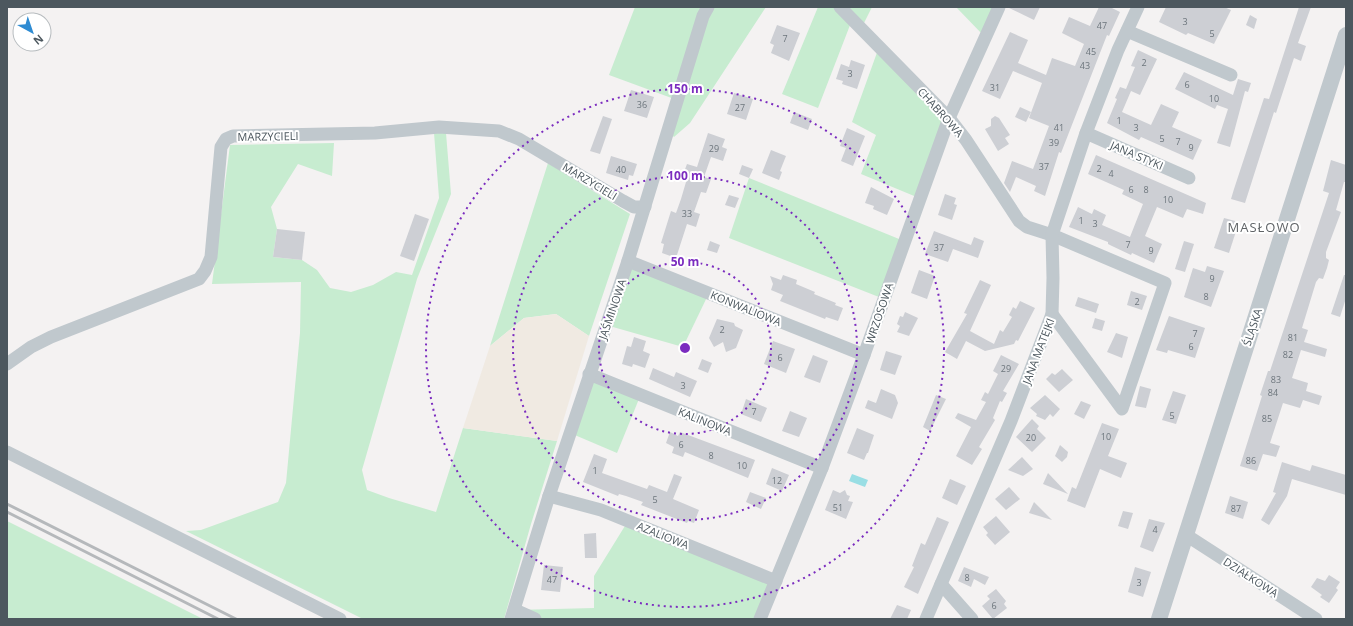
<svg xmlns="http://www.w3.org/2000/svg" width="1353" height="626" font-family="'Open Sans',sans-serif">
<rect width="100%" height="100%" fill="#f4f2f2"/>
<g fill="#c7ecd0">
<path d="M635,7h131l-76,116 -16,14 -6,-6 9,-31 -68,-25z"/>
<path d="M818,7h54l-11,22 -9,-9 -34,88 -36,-14z"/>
<path d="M956,7h43l-14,30z"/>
<path d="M879,47l70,71 -30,80 -58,-24 15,-39 -24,-13z"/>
<path d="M434,133h12l5,61 -34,85 -55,191 5,20 22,8 47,14 27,-84 94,13 -26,83 -27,95h-141l-177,-88 15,-1 77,-28 8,-19 14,-150 1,-51 -89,2 18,-139 104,-2 -2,33 -34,-12 -27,43 6,22 -4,28 29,3 15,10 13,18 21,4 22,-7 23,-13 16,3 27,-77z"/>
<path d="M548,163l82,51 -41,122 -33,-22 -32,4 -34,28z"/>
<path d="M749,178l155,63 -20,58 -155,-61z"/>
<path d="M628,261l81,32 -26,54 -77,-22z"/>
<path d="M589,374l52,20 -24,59 -47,-20z"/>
<path d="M7,521l196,98h-196z"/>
<path d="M628,521l148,60 -15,37 -250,1 4,-9 79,-2v-32z"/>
</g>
<path fill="#f0eae2" d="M556,314l33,22 -32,105 -94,-13 27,-82 34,-28z"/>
<path fill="#99dee4" d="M852,474l16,6 -3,7 -16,-6z"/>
<g fill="#cdcfd4">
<path d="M1007,7h33l-6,13z"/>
<path d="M1099,7h11l10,5 -11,24 -2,-1 -46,118 -2,-1 -14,44 -11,-5 2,-5 -20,-9 -6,15 -6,-9 8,-22 21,8 16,-43 -20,-8 13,-35 -29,-12 -13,28 -18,-8 28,-59 18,8 -10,23 28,12 6,-17 23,8 9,-22 -22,-11 7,-16 21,9z"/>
<path d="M1166,7h58l7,3 -17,34 -26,-11 -2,2 -27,-13z"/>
<path d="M1299,7h12l-13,36 8,3 -5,15 -7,-3 -18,55 -2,-1 -29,91 -14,-4 3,-10 30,-91 5,1z"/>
<path d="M1250,15l7,4 -3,10 -8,-4z"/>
<path d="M777,25l23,8 -11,28 -18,-8 3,-8 -4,-2z"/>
<path d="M1138,50l19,9 -17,36 -9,-4 -9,21 29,13 10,-21 18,8 -7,15 30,13 -9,20 -52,-23 -2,3 -32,-17 10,-24 -2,-1 5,-11 6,2 9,-22 -4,-1z"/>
<path d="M851,60l14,5 -8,24 -15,-5 1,-3 -7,-2 5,-15 8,3z"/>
<path d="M1184,72l49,23 5,-16 13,4 -3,9 -3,-1 -15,56 -13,-4 11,-34 -11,-4 -2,4 -40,-20z"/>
<path d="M631,90l23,7 -7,21 -23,-7z"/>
<path d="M734,93l19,6 -7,21 -19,-6z"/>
<path d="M1020,107l11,5 -5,10 -11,-5z"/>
<path d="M794,112l18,7 -4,11 -18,-7z"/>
<path d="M603,116l9,3 -12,35 -10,-3z"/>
<path d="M995,116l4,2 11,17 -5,3 4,6 -11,7 -13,-22 6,-3v-7z"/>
<path d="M847,128l18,8 -12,30 -12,-5 5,-13 -6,-2z"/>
<path d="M708,133l17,6 -3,8 5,2 -4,12 -12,-4 -7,20 7,2 -5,14 -5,-1 -7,20 6,2 -4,13 -9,-3 -11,34 -14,-5 2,-9 -3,-1 10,-32 5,2 5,-14 5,-17 -5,-2 6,-16 10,3z"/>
<path d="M771,150l15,6 -6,15 2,1 -3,8 -17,-7z"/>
<path d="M1096,155l110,48 -3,11 -16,-5 -4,9 -26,-11 -12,29 17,8 -8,19 -22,-10 -1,2 -19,-9 -4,-2v-2l-39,-15 9,-20 14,7 2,-5 12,6 -4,10 28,12 13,-33 -21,-10 2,-4 -36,-16z"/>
<path d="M611,156l26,8 -4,12 -4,-1 -1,5 -22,-7z"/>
<path d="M1331,160l15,5v17h-2l-8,28 5,2 -15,40v6l3,2 -2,8 -4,11 -4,-1 -3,4 -14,46 6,2 -4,12 23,7 -2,8 -24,-7 -9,28 16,5 -2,8 16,5 -3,9 -16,-5 -3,8 -17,-5 -13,40 10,3 -4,11 -13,-3 -6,17 -17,-5 22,-70 -2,-1 8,-24h2l59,-178 -6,-2z"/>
<path d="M742,165l11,4 -4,9 -10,-4z"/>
<path d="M871,187l23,12 -7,16 -14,-6 1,-3 -9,-3z"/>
<path d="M945,194l11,4 -2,6 3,1 -5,15 -14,-5z"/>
<path d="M729,195l10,3 -4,10 -10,-3z"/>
<path d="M415,214l14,5 -15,42 -14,-5z"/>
<path d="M1224,218l15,4 -10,31 -15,-5z"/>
<path d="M277,229l28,3 -3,28 -29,-3z"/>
<path d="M934,231l37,14 3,-8 10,4 -6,17 -25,-9 -5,13 -23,-8z"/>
<path d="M710,241l10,4 -3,8 -10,-3z"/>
<path d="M1184,241l10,3 -9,28 -10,-3z"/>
<path d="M1207,266l17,5 -13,36 -27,-10 9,-29 12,4z"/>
<path d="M919,270l16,6 -8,23 -16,-6z"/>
<path d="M783,275l14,5 -1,4 19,8 -1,2 22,9 -1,2 8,3 -5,13 -12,-4 -1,2 -45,-18 3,-6 -12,-5 2,-6 -3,-8 11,4z"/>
<path d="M1344,275h2v23l-6,19 -9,-3z"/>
<path d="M980,280l11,5 -21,46 24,13 6,-14 3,2 9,-15 -3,-2 4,-8 3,2 4,-8 15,7 -17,33 -2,-1 -2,4 -29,7 -19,-10 -9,18 -12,-7 22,-38 -3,-1z"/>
<path d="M1131,291l16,5 -5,14 -15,-5z"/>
<path d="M1078,297l21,7 -3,9 -21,-7z"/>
<path d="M905,312l13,6 -9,18 -12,-4 3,-6 -3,-2 3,-8 3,1z"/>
<path d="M1169,316l36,12 -10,30 -27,-8 -1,3 -11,-3z"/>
<path d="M1095,318l10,3 -3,10 -10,-3z"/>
<path d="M717,319l17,4 1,3 8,4 -7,18 -10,4 -3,-10 -9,5 -5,-9z"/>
<path d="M1116,333l12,4 -6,21 -15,-6z"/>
<path d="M634,337l12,4 -3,10 7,3 -5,14 -12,-4 -1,3 -10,-3 5,-18 4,1z"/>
<path d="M773,341l22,8 -9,24 -22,-9z"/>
<path d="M886,351l16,5 -7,19 -15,-5z"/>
<path d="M813,355l15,6 -8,22 -16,-6z"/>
<path d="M1001,355l18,9 -16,27 4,2 -5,9 -2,-1 -7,17 2,2 -16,27 3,2 -10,16 -16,-9 15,-29 -16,-9 3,-5 18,7 10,-18 -5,-2 4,-8 3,2 10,-20 -5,-3z"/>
<path d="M702,359l10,4 -4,10 -10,-4z"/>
<path d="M653,368l21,9 2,-5 21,9 -7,16 -41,-18z"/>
<path d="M1062,369l11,11 -14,12 -13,-13 6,-6 3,2z"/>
<path d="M1140,386l11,3 -5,19 -11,-2z"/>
<path d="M881,389l14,6 3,8 -6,16 -27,-11 3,-8 8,3z"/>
<path d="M1173,391l13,4 -10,29 -14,-4z"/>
<path d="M936,395l10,4 -16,32 -7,-4z"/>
<path d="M1045,395l15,14 -7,8 -3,-3 -5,6 -9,-4 1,-2 -7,-6z"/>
<path d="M746,399l21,9 -6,14 -20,-8z"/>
<path d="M1081,401l10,4 -7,14 -10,-5z"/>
<path d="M790,411l17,7 -8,19 -17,-6z"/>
<path d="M1032,419l7,7 -2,3 9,9 -14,14 -16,-15z"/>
<path d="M1102,423l17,6 -11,27 19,7 -6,15 -21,-9 -15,39 -18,-7 5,-14 4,2z"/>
<path d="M857,428l17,7 -6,18h-1l-3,7 -17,-7z"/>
<path d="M670,432l8,4 2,-4 75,28 -7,18 -63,-26 -2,5 -11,-4 2,-6 -8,-4z"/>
<path d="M1060,445l8,7 -1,5 -5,5 -7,-6z"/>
<path d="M594,454l13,5 -5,14 45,16 2,-4 18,7 7,-18 8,3 -9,22 26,11 -5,13 -6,-2 -1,2 -46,-18 2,-3 -17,-6 -7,-2 -1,2 -35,-14z"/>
<path d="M1022,457l11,12 -10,7 -15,-6z"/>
<path d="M1282,462l28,9 2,-6 34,10v20l-54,-16 -5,17 -18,29 -8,-5 15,-27 -3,-1z"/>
<path d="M772,468l17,7 -7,16 -16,-7z"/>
<path d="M1048,473l20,21 -25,-10z"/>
<path d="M950,479l16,7 -9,19 -15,-7z"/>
<path d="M1009,487l11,12 -14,11 -11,-11z"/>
<path d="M833,490l7,3 5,-3 2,5 3,1 -2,5 5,1 -7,17 -21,-9z"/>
<path d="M750,492l16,6 -5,11 -15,-7z"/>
<path d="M1230,496l18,6 -5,17 -18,-6z"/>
<path d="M1034,502l18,18 -23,-7z"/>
<path d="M1123,511l10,2 -5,16 -10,-3z"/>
<path d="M996,516l14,16 -15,13 -9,-10 2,-2 -5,-6z"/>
<path d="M937,517l12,5 -31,72 -14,-7 10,-20 -2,-1 9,-23 4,2z"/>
<path d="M1149,519l16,4 -12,29 -13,-5z"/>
<path d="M596,533l1,25h-12l-1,-24z"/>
<path d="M544,565l19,2 -3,25 -19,-2z"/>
<path d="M964,567l25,10 -4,8 -11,-6 -3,8 -13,-6z"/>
<path d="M1135,567l16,5 -8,25 -15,-5z"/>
<path d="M1329,575l11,7 -4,6 2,2 -9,13 -9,-6 2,-2 -11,-8 6,-9 8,3z"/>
<path d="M996,589l10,12 -2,3 3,4 -14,11 -11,-13 8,-7 -3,-3z"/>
<path d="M897,605l14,5 -4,9h-17z"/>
</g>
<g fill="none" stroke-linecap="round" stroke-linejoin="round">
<g stroke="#c0c8cd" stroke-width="13">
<path d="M840,7l109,111 17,22 53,81 8,6 25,8 113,48 -43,126 -70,-95"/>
<path d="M1127,31l104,44"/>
<path d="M1086,133l103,45"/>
<path d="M628,261l236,94"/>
<path d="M7,364l24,-17 20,-10 148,-58 6,-8 6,-14 10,-110 5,-8 7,-3 142,-3 64,-6 60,4 20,8 104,62 11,6h11"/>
<path d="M589,374l233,94"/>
<path d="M7,452l333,167"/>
<path d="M549,496l52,14 175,71"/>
<path d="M1186,535l130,84"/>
<path d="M941,584l31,35"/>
<path d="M515,610l20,9"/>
<path d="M511,619l38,-123 79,-235 75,-245 5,-9"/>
<path d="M760,619l62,-151 42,-113 85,-237 50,-111"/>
<path d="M926,619l85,-198 41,-107 1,-36 -1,-43 34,-102 32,-83 20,-43"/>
</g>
<path stroke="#c0c8cd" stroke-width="16" d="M1159,619l187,-584"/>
<g stroke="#b5b8bb" stroke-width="3">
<path d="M7,504l229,115"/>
<path d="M7,512l211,107"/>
</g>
</g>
<g fill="none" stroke="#7b2cbf" stroke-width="2" stroke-dasharray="2 4">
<circle cx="685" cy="348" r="86"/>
<circle cx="685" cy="348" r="172"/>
<circle cx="685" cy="348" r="259"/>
</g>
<g text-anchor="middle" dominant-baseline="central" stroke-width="4" stroke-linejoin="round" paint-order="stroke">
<g font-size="9" fill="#6c757c">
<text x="1185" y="21">3</text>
<text x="1102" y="25">47</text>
<text x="1212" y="33">5</text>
<text x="785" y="38">7</text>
<text x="1091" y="51">45</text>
<text x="1144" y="62">2</text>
<text x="1085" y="65">43</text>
<text x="850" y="73">3</text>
<text x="1187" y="84">6</text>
<text x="995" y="87">31</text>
<text x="1214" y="98">10</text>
<text x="642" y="104">36</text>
<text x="740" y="107">27</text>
<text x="1119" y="120">1</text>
<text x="1059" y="127">41</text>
<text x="1136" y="127">3</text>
<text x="1162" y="138">5</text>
<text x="1178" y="141">7</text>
<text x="1054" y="142">39</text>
<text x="1191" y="147">9</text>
<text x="714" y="148">29</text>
<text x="1044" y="166">37</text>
<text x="1099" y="168">2</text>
<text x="621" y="169">40</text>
<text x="1111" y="173">4</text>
<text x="1131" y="189">6</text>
<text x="1146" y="189">8</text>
<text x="1168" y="199">10</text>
<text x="687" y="213">33</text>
<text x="1081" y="220">1</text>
<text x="1095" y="223">3</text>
<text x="1128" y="244">7</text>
<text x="939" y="247">37</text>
<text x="1151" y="250">9</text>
<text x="1212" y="278">9</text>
<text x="1206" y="296">8</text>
<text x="1137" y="301">2</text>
<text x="722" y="329">2</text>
<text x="1195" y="333">7</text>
<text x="1293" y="337">81</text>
<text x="1191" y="346">6</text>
<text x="1288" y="354">82</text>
<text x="780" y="357">6</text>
<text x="1006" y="368">29</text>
<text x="1276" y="379">83</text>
<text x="683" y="385">3</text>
<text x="1273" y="392">84</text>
<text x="754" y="411">7</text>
<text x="1172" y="415">5</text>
<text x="1267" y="418">85</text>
<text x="1106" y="436">10</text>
<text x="1031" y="437">20</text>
<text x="681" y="444">6</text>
<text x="711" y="455">8</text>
<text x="1251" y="460">86</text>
<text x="742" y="465">10</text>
<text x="595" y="470">1</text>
<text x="777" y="480">12</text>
<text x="655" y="499">5</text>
<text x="838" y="507">51</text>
<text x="1236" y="508">87</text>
<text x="1155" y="529">4</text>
<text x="967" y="577">8</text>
<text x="552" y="579">47</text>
<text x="1139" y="582">3</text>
<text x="994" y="605">6</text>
</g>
<g font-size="11" fill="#4c575e" stroke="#fff">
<text transform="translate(941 112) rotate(48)">CHABROWA</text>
<text transform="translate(268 136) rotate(-1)">MARZYCIELI</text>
<text transform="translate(1137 155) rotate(23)">JANA STYKI</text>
<text transform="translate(590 181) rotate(31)">MARZYCIELI</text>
<text transform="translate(746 308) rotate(22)">KONWALIOWA</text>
<text transform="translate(612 309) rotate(-71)">JAŚMINOWA</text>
<text transform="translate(879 313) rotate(-71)">WRZOSOWA</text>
<text transform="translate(1252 327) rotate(-72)">ŚLĄSKA</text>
<text transform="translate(1038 351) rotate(-69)">JANA MATEJKI</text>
<text transform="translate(705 421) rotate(22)">KALINOWA</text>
<text transform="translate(663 535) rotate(22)">AZALIOWA</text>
<text transform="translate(1251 577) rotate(33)">DZIAŁKOWA</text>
</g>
<g font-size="13" letter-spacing="1" fill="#5f6366" stroke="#fff">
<text x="1264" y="227">MASŁOWO</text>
</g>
</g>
<circle cx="685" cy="348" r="6" fill="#7b2cbf" stroke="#fff" stroke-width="2"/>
<g font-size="12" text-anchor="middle" font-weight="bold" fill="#7b2cbf" stroke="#fff" stroke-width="4" stroke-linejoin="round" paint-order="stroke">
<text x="685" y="93">150 m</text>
<text x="685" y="180">100 m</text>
<text x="685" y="266">50 m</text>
</g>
<rect width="1353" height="626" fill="none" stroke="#4c575e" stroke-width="16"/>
<g transform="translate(32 32) rotate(140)"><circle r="19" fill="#ffffff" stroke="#b7bcbf"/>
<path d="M0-3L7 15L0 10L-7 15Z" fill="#2e8bd2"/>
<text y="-6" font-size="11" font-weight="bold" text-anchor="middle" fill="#4c575e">N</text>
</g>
</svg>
